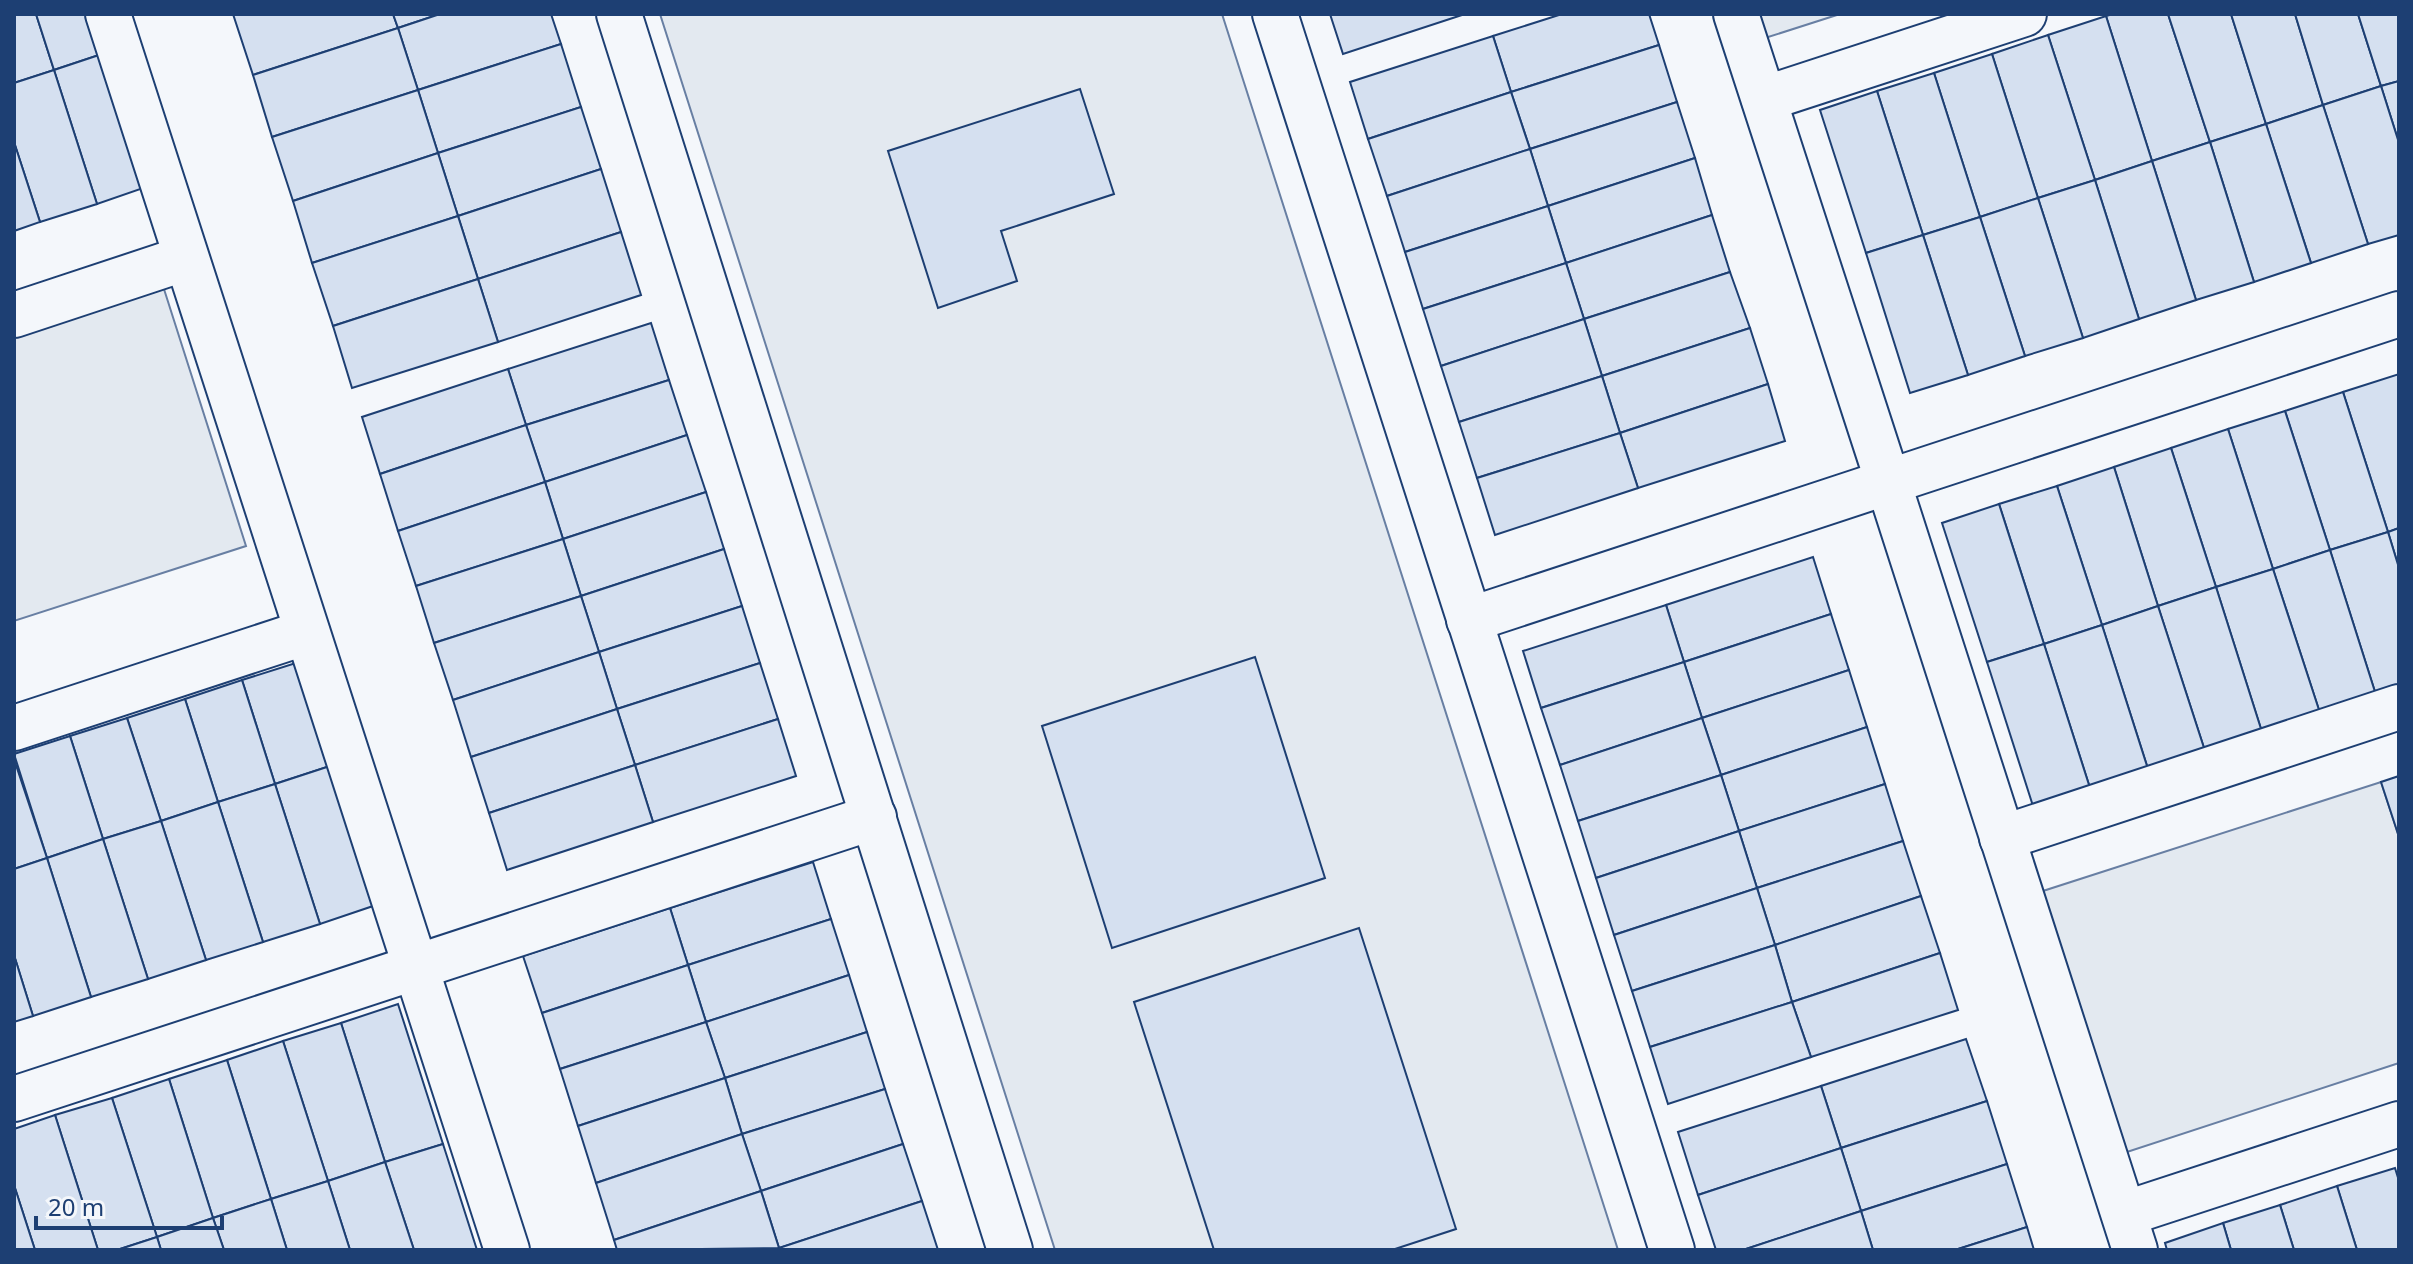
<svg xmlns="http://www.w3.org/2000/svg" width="2413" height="1264" font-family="'Noto Sans',sans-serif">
<rect width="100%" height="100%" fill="#f4f7fb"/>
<g fill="#e3e9f0" stroke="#687fa3" stroke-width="2">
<path d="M660,14h562l396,1236h-563z"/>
<path d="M1757,14h83l-75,24z"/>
<path d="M163,286l83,260 -232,75v-287z"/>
<path d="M2381,782l18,55v226l-272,89 -84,-261z"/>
</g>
<g fill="#d5e0f0" stroke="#1d3f73" stroke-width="2">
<path d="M14,14h22l18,56 -40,13z"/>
<path d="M36,14h64l11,37 -57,19z"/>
<path d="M233,14h160l5,14 -145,47z"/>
<path d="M393,14h47l-42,14z"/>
<path d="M440,14h111l10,30 -143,46 -20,-62z"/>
<path d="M1330,14h135l-122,40z"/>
<path d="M1562,14h87l10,31 -148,47 -18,-56z"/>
<path d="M2113,14h55l42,128 -58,19 -46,-145z"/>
<path d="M2168,14h63l35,110 -56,18z"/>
<path d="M2231,14h64l28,91 -57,19z"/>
<path d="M2295,14h63l23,72 -58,19z"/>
<path d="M2358,14h41v67l-18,5z"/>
<path d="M2106,16l46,145 -57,19 -47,-145z"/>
<path d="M398,28l20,62 -146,47 -19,-62z"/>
<path d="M2048,35l47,145 -57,18 -46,-144z"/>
<path d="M1493,36l18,56 -143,47 -18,-57z"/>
<path d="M561,44l20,63 -143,46 -20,-63z"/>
<path d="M1659,45l18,57 -147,47 -19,-57z"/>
<path d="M111,51l44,133 -58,20 -43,-134z"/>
<path d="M1992,54l46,144 -58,19 -46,-144z"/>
<path d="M54,70l43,134 -57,18 -26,-80v-59z"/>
<path d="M1934,73l46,144 -57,18 -46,-144z"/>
<path d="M2399,81v62l-18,-57z"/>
<path d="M2381,86l18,57v92l-31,9 -45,-139z"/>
<path d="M1080,89l34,105 -113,37 16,50 -79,27 -50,-157z"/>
<path d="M418,90l20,63 -145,48 -21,-64z"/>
<path d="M1877,91l46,144 -57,18 -46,-143z"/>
<path d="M1511,92l19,57 -143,47 -19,-57z"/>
<path d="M1677,102l18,56 -147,48 -18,-57z"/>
<path d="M2323,105l45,139 -57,19 -45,-139z"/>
<path d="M581,107l20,62 -143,47 -20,-63z"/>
<path d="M2266,124l45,139 -57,19 -44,-140z"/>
<path d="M14,142l26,80 -26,9z"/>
<path d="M2210,142l44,140 -58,18 -44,-139z"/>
<path d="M1530,149l18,57 -143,46 -18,-56z"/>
<path d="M438,153l20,63 -146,47 -19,-62z"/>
<path d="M1695,158l17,57 -146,48 -18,-57z"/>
<path d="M2152,161l44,139 -57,19 -44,-139z"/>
<path d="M601,169l20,63 -143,47 -20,-63z"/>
<path d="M2095,180l44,139 -56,19 -45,-140z"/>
<path d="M2038,198l45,140 -58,18 -45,-139z"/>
<path d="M1548,206l18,57 -143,46 -18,-57z"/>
<path d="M1712,215l18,57 -146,47 -18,-56z"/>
<path d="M458,216l20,63 -145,47 -21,-63z"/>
<path d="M1980,217l45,139 -57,19 -45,-140z"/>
<path d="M621,232l20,63 -143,47 -20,-63z"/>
<path d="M1923,235l45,140 -58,18 -44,-140z"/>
<path d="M1566,263l18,56 -143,47 -18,-57z"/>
<path d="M1730,272l20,56 -148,48 -18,-57z"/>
<path d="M478,279l20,63 -146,46 -19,-62z"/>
<path d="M1584,319l18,57 -143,46 -18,-56z"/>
<path d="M651,323l18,57 -143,45 -18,-56z"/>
<path d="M1750,328l18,56 -148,49 -18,-57z"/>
<path d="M508,369l18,56 -146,49 -18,-57z"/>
<path d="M2399,374v154l-11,4 -45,-140z"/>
<path d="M1602,376l18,57 -143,45 -18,-56z"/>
<path d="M669,380l18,55 -142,47 -19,-57z"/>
<path d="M1768,384l17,57 -147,47 -18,-55z"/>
<path d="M2343,392l45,140 -58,18 -45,-139z"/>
<path d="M2285,411l45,139 -57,19 -45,-140z"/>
<path d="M526,425l19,57 -147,49 -18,-57z"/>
<path d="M2228,429l45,140 -57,18 -45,-139z"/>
<path d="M1620,433l18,55 -143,47 -18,-57z"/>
<path d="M687,435l19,57 -143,47 -18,-57z"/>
<path d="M2171,448l45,139 -58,19 -44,-139z"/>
<path d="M2114,467l44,139 -56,19 -45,-139z"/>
<path d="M545,482l18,57 -147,47 -18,-55z"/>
<path d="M2057,486l45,139 -58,19 -45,-140z"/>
<path d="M706,492l18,57 -143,47 -18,-57z"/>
<path d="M1999,504l45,140 -57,18 -45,-139z"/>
<path d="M2399,528v40l-11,-36z"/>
<path d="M2388,532l11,36v119l-23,8 -46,-145z"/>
<path d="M563,539l18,57 -147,47 -18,-57z"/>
<path d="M724,549l18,57 -143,46 -18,-56z"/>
<path d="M2330,550l46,145 -56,18 -47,-144z"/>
<path d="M1813,557l18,57 -147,48 -18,-57z"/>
<path d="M2273,569l47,144 -58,19 -46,-145z"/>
<path d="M2216,587l46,145 -57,19 -47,-145z"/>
<path d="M581,596l18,56 -146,48 -19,-57z"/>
<path d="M1666,605l18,57 -143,46 -18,-57z"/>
<path d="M742,606l18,57 -143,46 -18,-57z"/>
<path d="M2158,606l47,145 -57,18 -46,-144z"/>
<path d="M1831,614l18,56 -147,48 -18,-56z"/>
<path d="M2102,625l46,144 -58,19 -46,-144z"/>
<path d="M2044,644l46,144 -57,18 -46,-144z"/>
<path d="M599,652l18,57 -146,48 -18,-57z"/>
<path d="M1255,657l70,221 -213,70 -70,-222z"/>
<path d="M299,662l34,103 -58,19 -33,-104z"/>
<path d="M1684,662l18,56 -142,47 -19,-57z"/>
<path d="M760,663l18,56 -143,46 -18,-56z"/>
<path d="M1849,670l18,57 -146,48 -19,-57z"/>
<path d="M242,680l33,104 -57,18 -33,-103z"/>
<path d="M185,699l33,103 -57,19 -34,-103z"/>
<path d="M617,709l18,56 -146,48 -18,-56z"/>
<path d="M127,718l34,103 -58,18 -33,-103z"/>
<path d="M1702,718l19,57 -143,46 -18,-56z"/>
<path d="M778,719l18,57 -143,46 -18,-57z"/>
<path d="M1867,727l18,57 -146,47 -18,-56z"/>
<path d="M70,736l33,103 -56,19 -33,-104z"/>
<path d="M14,759l33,99 -33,11z"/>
<path d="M333,765l43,140 -56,19 -45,-140z"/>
<path d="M635,765l18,57 -146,48 -18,-57z"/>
<path d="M1721,775l18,56 -143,47 -18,-57z"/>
<path d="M2399,776v61l-18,-55z"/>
<path d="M275,784l45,140 -57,18 -45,-140z"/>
<path d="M1885,784l18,57 -146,47 -18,-57z"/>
<path d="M218,802l45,140 -57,18 -45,-139z"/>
<path d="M161,821l45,139 -58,19 -45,-140z"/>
<path d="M1739,831l18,57 -143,47 -18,-57z"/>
<path d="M103,839l45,140 -57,18 -44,-139z"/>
<path d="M1903,841l18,55 -146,49 -18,-57z"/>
<path d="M47,858l44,139 -58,19 -19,-61v-86z"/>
<path d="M813,862l18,57 -143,46 -18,-57z"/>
<path d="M1757,888l18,57 -143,46 -18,-56z"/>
<path d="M1921,896l19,57 -148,49 -17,-57z"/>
<path d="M670,908l18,57 -146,48 -19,-57z"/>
<path d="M831,919l18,56 -143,47 -18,-57z"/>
<path d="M1359,928l97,301 -64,21h-178l-80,-248z"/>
<path d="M1775,945l17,57 -142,45 -18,-56z"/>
<path d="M1940,953l18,57 -147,47 -19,-55z"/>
<path d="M14,955l19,61 -19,6z"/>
<path d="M688,965l18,57 -146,47 -18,-56z"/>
<path d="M849,975l18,57 -142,46 -19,-56z"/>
<path d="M1792,1002l19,55 -143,47 -18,-57z"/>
<path d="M398,1004l45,140 -58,18 -44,-139z"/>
<path d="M706,1022l19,56 -147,48 -18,-57z"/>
<path d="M341,1023l44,139 -57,19 -45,-140z"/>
<path d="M867,1032l18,57 -143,45 -17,-56z"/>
<path d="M1966,1039l21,62 -146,47 -20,-62z"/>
<path d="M283,1041l45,140 -57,18 -44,-139z"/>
<path d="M227,1060l44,139 -58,19 -44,-139z"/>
<path d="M725,1078l17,56 -146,49 -18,-57z"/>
<path d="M169,1079l44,139 -56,19 -45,-139z"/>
<path d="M1821,1086l20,62 -143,47 -20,-63z"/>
<path d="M885,1089l18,55 -142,47 -19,-57z"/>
<path d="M112,1098l45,139 -40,13h-19l-43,-135z"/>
<path d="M1987,1101l20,63 -146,47 -20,-63z"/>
<path d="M55,1115l43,135h-63l-21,-65v-56z"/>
<path d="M742,1134l19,57 -147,49 -18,-57z"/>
<path d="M443,1144l34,106h-63l-29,-88z"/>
<path d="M903,1144l19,57 -143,47 -18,-57z"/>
<path d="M1841,1148l20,63 -118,39h-27l-18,-55z"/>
<path d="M385,1162l29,88h-64l-22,-69z"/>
<path d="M2007,1164l20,63 -72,23h-82l-12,-39z"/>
<path d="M2395,1168l4,13v69h-42l-20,-64z"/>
<path d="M328,1181l22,69h-63l-16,-51z"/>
<path d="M14,1185l21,65h-21z"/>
<path d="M2337,1186l20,64h-63l-14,-45z"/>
<path d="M761,1191l18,57 -162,2 -3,-10z"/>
<path d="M271,1199l16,51h-63l-11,-32z"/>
<path d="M922,1201l16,49h-158l-1,-2z"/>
<path d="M2280,1205l14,45h-63l-8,-27z"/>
<path d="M1861,1211l12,39h-130z"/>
<path d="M213,1218l11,32h-63l-4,-13z"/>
<path d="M2223,1223l8,27h-64l-2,-7z"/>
<path d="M2027,1227l7,23h-79z"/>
<path d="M157,1237l4,13h-44z"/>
</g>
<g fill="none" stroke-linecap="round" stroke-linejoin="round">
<g stroke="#1d3f73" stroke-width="48">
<g id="street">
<path d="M108,14l399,1236"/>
<path d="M619,14l391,1236"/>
<path d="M1275,14l397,1236"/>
<path d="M1764,99l260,-85"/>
<path d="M14,315l172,-57"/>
<path d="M1469,620l419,-138 -152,-468"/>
<path d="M14,728l293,-96"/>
<path d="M2002,838l397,-131"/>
<path d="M14,1099l860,-282"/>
<path d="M2124,1214l275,-90"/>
<path d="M2135,1250l-247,-768 511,-168"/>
</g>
</g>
<use href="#street" stroke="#f4f7fb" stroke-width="44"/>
</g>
<rect width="2413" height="1264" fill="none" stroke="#1d3f73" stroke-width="32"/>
<path d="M36 1216v12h186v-12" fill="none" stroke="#1d3f73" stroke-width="4"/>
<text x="48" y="1216" font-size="24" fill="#1d3f73" stroke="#f4f7fb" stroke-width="6" paint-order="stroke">20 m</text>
</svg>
